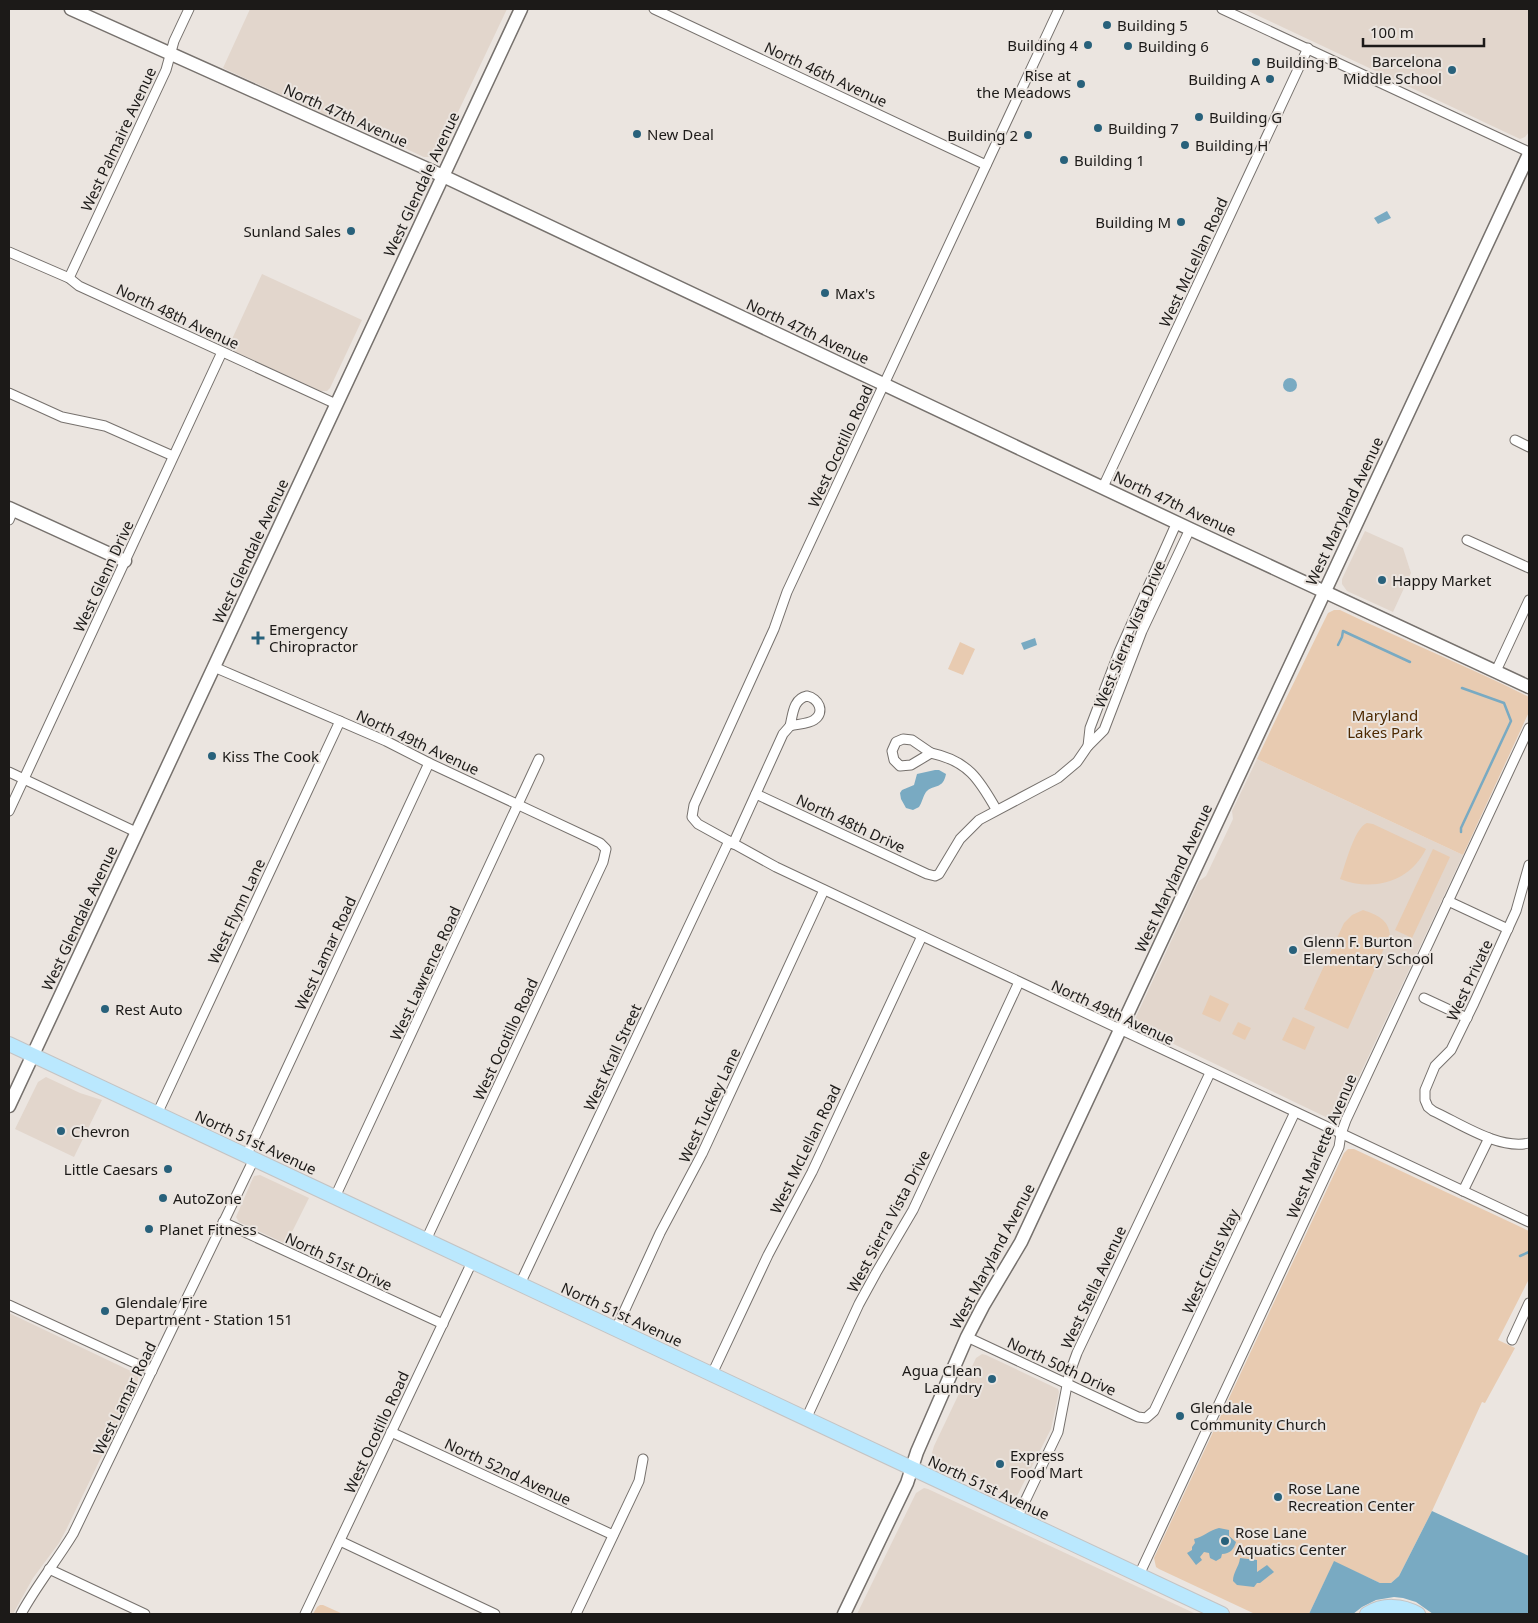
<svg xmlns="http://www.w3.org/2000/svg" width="1538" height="1623" font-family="'Noto Sans',sans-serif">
<rect width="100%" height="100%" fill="#ebe5e0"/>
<g fill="#e2d6cc">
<path d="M250,9h257l-67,141 -5,6 -5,1h-6l-61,-28 -14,-4 -22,-9 -104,-48z"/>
<path d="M1244,9h285v123l-4,5 -5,2z"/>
<path d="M262,274l100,46 -32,68 -3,3h-6l-86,-39 -3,-3v-10z"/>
<path d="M1365,531l38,17 8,25 -18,39 -46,-21 -5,-7v-5z"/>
<path d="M1257,759l206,96 -123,262 -5,3 -5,-1 -196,-94 1,-6 64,-138 7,-5 27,-57 -1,-8z"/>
<path d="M46,1077l34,16 22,7 -28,57 -59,-28 23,-47z"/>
<path d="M260,1175l49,23 -23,46 -47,-22 -3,-5 17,-39 1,-2z"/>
<path d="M9,1313l126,60 3,4v4l-71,147 -8,15 -26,35 -20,36h-4z"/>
<path d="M982,1354l4,1 72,34 1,3 -8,37 -35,69h-6l-73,-34 -5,-7v-4l2,-7 42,-88z"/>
<path d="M924,1488l4,1 268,125h-339l59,-121z"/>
</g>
<g fill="#e8cbb1">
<path d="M1334,610h6c63,30 127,56 189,87v15l-66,143 -206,-96c23,-49 47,-97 71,-146z"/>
<path d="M960,642l15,7 -12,26 -15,-6z"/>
<path d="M1367,823l6,1 53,25c-16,33 -53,43 -86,30 5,-13 14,-51 27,-56z"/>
<path d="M1433,849l17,8 -38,81 -17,-8z"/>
<path d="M1363,910c14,5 25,9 27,25l-42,94 -44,-20 40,-86 8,-8z"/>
<path d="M1210,995l19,9 -9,18 -18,-8z"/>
<path d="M1293,1017l22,10 -10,23 -23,-10z"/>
<path d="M1238,1022l13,6 -6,12 -13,-6z"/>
<path d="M1348,1149h6l175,82v48l-31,61 17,8 -30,55 -3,-1 -50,109 -33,65 -8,7h-11l-46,-21 -25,52h-54l-96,-45 -3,-2 -2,-9 190,-405z"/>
<path d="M320,1605h3l20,9h-30l4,-7z"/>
</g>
<g fill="#79aac2">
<path d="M1387,211l4,7 -13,6 -4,-6z"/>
<circle cx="1290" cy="385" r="7"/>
<path d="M1035,638l2,7 -13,5 -3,-7z"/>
<path d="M935,770h4l7,4c-3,16 -13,10 -20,18 -3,4 -4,11 -7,15l-6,3 -7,-2 -5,-9 -1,-6 2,-3 12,-5 3,-11z"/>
<path d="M1432,1511l97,45v58h-96l-17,-12 -13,-4 -9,-1 -18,3 -14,7 -9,7h-44l25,-53 46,22h11l8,-7z"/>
<path d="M1219,1528l10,2v6l7,6c-2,7 -6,12 -14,12l-1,4 -5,3 -6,-3 -1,-5 -5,-1 -4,5 2,3 -6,5 -9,-12 5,-3v-3l3,-4 -1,-4c9,-2 16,-9 25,-11z"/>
<path d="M1240,1558l17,2v12l10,-7 7,7 -14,11h-3l-3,4 -17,-2 -4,-4c0,-9 6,-14 7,-23z"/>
</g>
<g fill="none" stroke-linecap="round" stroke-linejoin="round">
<g stroke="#79aac2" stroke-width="2.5">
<path d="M1338,645l4,-8 1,-6 67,31"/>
<path d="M1461,832v-4l50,-107 -7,-18 -42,-15"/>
<path d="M1520,1256l9,-4"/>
</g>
<g stroke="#76716d" stroke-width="11">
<g id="street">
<path d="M654,9l332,156"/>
<path d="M1059,9l-272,583 -13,37 -80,176 -2,12 6,7 78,43 753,355"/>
<path d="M1222,9l307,143"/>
<path d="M9,252l60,26 10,8 257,118"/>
<path d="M69,278l97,-208 8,-29 15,-32"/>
<path d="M9,393l53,24 43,9 68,30"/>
<path d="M1515,440l14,7"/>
<path d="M1103,487l205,-439"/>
<path d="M9,520l4,-10"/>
<path d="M1467,540l62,28"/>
<path d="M214,667l172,74 43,22 171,80 6,6 -3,13 -177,378"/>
<path d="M1496,671l33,-71"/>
<path d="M807,696c11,2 19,16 7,24 -6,4 -17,4 -24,6 3,-12 3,-27 17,-30z"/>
<path d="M903,739l9,1 19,13 -20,12 -11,1 -6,-6 -2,-9 4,-9z"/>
<path d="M1088,746l2,-18 29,-76 58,-130"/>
<path d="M931,753c37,8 48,26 65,56"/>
<path d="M9,772l127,60"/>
<path d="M756,794l171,80 8,2 4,-2 21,-35 19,-19 79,-42 19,-16 11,-16 16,-16 38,-99 48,-102"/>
<path d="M9,811l213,-459"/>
<path d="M733,844l50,-110 7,-8"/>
<path d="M1529,865l-13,46 -42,92 -23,47 -16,16 -10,24v10l3,7 5,4c28,13 66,39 96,32"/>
<path d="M1448,901l60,28"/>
<path d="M1424,998l43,20"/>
<path d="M157,1114l183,-393"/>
<path d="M246,1156l183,-393"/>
<path d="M1463,1191l26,-53"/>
<path d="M335,1197l204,-438"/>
<path d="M223,1222l220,102"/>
<path d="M520,1284l209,-443"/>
<path d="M9,1305l143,66"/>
<path d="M616,1329l44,-96 42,-79 122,-264"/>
<path d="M967,1337l139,65 32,15 8,1 8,-7 141,-299"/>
<path d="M1512,1340l17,-37"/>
<path d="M712,1374l56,-119 44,-83 110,-236"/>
<path d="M806,1419l53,-115 17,-31 37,-63 106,-228"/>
<path d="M391,1432l222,103"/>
<path d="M1017,1518l41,-86 11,-57 8,-22 133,-280"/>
<path d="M340,1541l155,73"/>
<path d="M49,1569l96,45"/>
<path d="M1139,1575l200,-428 2,-13 5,-14 183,-392"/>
<path d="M21,1614c15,-28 35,-52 52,-80l181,-375"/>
<path d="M305,1614l167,-352"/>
<path d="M576,1614l63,-133 4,-22"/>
</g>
</g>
<g stroke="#76716d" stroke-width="15">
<g id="secondary">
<path d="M71,9l372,167 747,353 339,158"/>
<path d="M9,508l116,53"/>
<path d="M9,1106l512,-1097"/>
<path d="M844,1614l63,-131 10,-31 50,-115 16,-31 38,-64 508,-1088"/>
</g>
</g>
<g stroke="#c4c3c3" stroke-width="16">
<g id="primary">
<path d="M9,1044l1213,570"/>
<path d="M1367,1614c16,-10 35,-9 51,0"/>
</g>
</g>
<use href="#street" stroke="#fff" stroke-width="9"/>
<use href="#secondary" stroke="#fff" stroke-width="12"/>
<use href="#primary" stroke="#bae8fe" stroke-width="14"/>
</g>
<g fill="#28617b" stroke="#ebe5e0" stroke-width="2">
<circle cx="1107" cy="25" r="5"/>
<circle cx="1088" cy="45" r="5"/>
<circle cx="1128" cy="46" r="5"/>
<circle cx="1256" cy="62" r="5"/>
<circle cx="1452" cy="70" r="5"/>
<circle cx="1270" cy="79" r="5"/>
<circle cx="1081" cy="84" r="5"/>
<circle cx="1199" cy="117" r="5"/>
<circle cx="1098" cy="128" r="5"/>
<circle cx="637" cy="134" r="5"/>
<circle cx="1028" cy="135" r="5"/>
<circle cx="1185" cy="145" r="5"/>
<circle cx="1064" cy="160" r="5"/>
<circle cx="1181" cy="222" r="5"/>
<circle cx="351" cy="231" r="5"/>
<circle cx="825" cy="293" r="5"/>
<circle cx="1382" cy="580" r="5"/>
<path d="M255.5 630.5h5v5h5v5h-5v5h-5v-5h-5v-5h5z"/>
<circle cx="212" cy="756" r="5"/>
<circle cx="1293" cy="950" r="5"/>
<circle cx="105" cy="1009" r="5"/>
<circle cx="61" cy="1131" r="5"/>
<circle cx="168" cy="1169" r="5"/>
<circle cx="163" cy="1198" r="5"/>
<circle cx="149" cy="1229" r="5"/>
<circle cx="105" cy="1311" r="5"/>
<circle cx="992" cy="1379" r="5"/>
<circle cx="1180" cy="1416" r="5"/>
<circle cx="1000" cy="1464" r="5"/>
<circle cx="1278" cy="1497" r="5"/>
<circle cx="1225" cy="1541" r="5"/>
</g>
<g text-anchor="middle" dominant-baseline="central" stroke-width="4" stroke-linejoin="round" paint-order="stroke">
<g font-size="15" fill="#1c1a18" stroke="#ebe5e0" text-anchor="start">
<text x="1117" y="25">Building 5</text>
<text x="1078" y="45" text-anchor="end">Building 4</text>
<text x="1138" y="46">Building 6</text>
<text x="1442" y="61" text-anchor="end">Barcelona<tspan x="1442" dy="17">Middle School</tspan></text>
<text x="1266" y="62">Building B</text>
<text x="1071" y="75" text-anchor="end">Rise at<tspan x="1071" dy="17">the Meadows</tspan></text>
<text x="1260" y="79" text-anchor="end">Building A</text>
<text x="1209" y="117">Building G</text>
<text x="1108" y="128">Building 7</text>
<text x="647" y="134">New Deal</text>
<text x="1018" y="135" text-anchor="end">Building 2</text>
<text x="1195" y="145">Building H</text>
<text x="1074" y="160">Building 1</text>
<text x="1171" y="222" text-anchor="end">Building M</text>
<text x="341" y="231" text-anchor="end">Sunland Sales</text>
<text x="835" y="293">Max's</text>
<text x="1392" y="580">Happy Market</text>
<text x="269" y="629">Emergency<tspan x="269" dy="17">Chiropractor</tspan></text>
<text x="222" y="756">Kiss The Cook</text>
<text x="1303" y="941">Glenn F. Burton<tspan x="1303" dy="17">Elementary School</tspan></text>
<text x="115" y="1009">Rest Auto</text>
<text x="71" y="1131">Chevron</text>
<text x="158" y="1169" text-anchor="end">Little Caesars</text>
<text x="173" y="1198">AutoZone</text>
<text x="159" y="1229">Planet Fitness</text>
<text x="115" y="1302">Glendale Fire<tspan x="115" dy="17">Department - Station 151</tspan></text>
<text x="982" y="1370" text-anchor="end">Agua Clean<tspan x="982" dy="17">Laundry</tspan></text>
<text x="1190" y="1407">Glendale<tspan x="1190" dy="17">Community Church</tspan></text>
<text x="1010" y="1455">Express<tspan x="1010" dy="17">Food Mart</tspan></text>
<text x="1288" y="1488">Rose Lane<tspan x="1288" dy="17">Recreation Center</tspan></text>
<text x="1235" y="1532">Rose Lane<tspan x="1235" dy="17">Aquatics Center</tspan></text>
</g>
<g font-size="15" fill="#1c1a18" stroke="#ebe5e0">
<text transform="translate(826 74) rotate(25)">North 46th Avenue</text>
<text transform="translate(346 115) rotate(24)">North 47th Avenue</text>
<text transform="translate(118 139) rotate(-65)">West Palmaire Avenue</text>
<text transform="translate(421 184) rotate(-65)">West Glendale Avenue</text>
<text transform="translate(1193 262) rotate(-65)">West McLellan Road</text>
<text transform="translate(178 316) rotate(25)">North 48th Avenue</text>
<text transform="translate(808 331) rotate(25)">North 47th Avenue</text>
<text transform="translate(840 446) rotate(-65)">West Ocotillo Road</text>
<text transform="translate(1175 503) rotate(25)">North 47th Avenue</text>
<text transform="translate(1344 511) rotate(-65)">West Maryland Avenue</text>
<text transform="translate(250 551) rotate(-65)">West Glendale Avenue</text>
<text transform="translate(103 576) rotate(-65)">West Glenn Drive</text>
<text transform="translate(1129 634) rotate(-67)">West Sierra Vista Drive</text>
<text transform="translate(418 742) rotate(25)">North 49th Avenue</text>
<text transform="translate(851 823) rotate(25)">North 48th Drive</text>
<text transform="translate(1173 878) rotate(-65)">West Maryland Avenue</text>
<text transform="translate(236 911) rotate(-65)">West Flynn Lane</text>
<text transform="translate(79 918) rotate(-65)">West Glendale Avenue</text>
<text transform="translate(325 953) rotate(-65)">West Lamar Road</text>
<text transform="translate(425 973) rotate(-65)">West Lawrence Road</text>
<text transform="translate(1469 980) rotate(-65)">West Private</text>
<text transform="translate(1113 1012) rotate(25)">North 49th Avenue</text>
<text transform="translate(505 1039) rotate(-65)">West Ocotillo Road</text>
<text transform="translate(612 1057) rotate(-65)">West Krall Street</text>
<text transform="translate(709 1105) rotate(-65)">West Tuckey Lane</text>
<text transform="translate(256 1142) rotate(25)">North 51st Avenue</text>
<text transform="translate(1321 1146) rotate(-67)">West Marlette Avenue</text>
<text transform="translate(805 1149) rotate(-64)">West McLellan Road</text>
<text transform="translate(888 1221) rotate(-62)">West Sierra Vista Drive</text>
<text transform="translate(992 1256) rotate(-62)">West Maryland Avenue</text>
<text transform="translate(339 1261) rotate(25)">North 51st Drive</text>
<text transform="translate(1210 1261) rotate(-65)">West Citrus Way</text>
<text transform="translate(1093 1287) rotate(-65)">West Stella Avenue</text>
<text transform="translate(622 1314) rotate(25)">North 51st Avenue</text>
<text transform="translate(1062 1366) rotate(25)">North 50th Drive</text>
<text transform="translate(124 1398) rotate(-64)">West Lamar Road</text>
<text transform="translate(376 1432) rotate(-65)">West Ocotillo Road</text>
<text transform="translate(508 1471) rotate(25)">North 52nd Avenue</text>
<text transform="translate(989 1487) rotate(25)">North 51st Avenue</text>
</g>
<g font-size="15" fill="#4d2900" stroke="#ebe5e0">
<text x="1385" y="715">Maryland<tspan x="1385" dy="17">Lakes Park</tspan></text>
</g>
</g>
<rect width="1538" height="1623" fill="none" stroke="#1c1a18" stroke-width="20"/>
<path d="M1363 38v8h121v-8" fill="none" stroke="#1c1a18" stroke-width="2.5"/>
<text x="1370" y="38" font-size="15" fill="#1c1a18" stroke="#ebe5e0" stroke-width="4" paint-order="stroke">100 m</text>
</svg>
